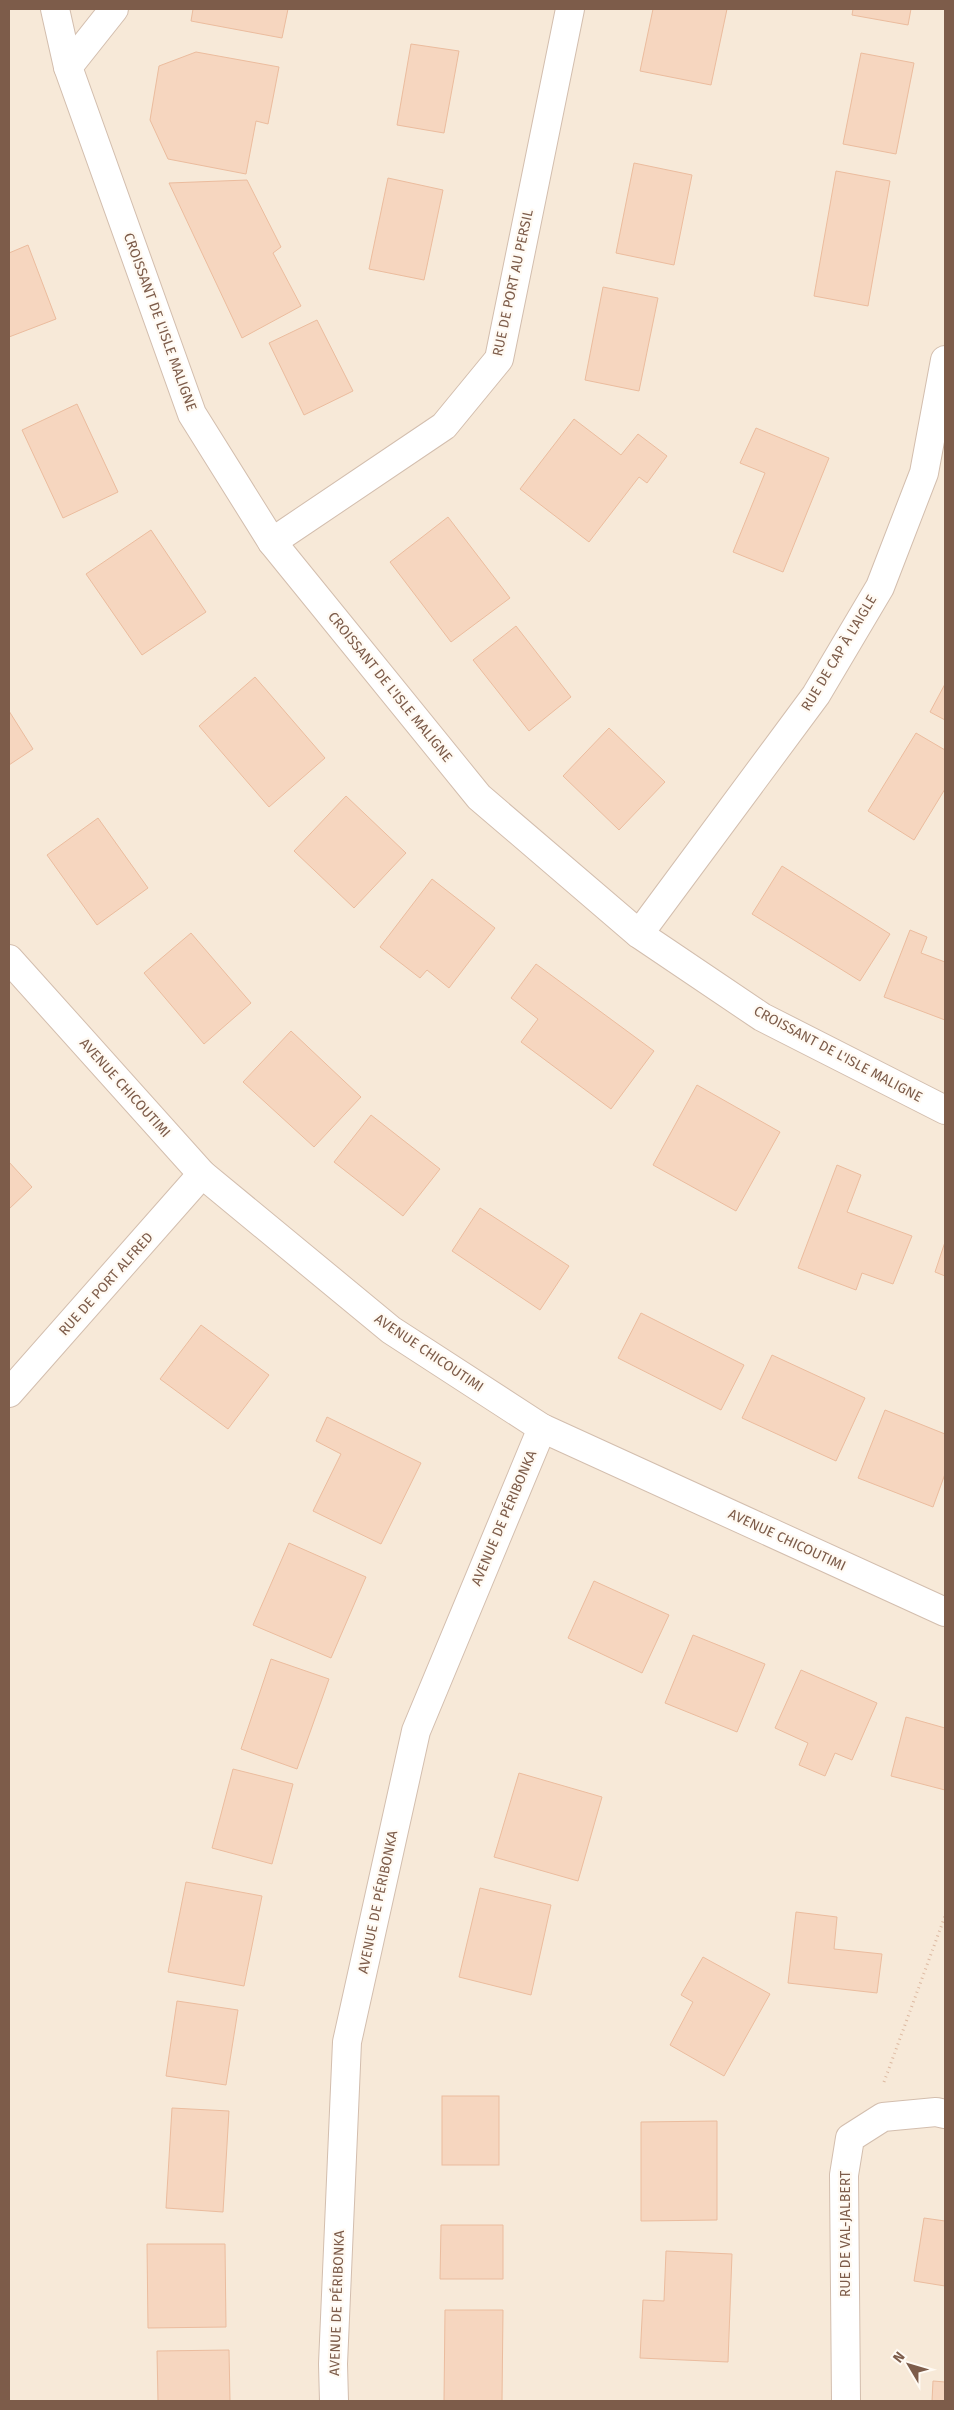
<svg xmlns="http://www.w3.org/2000/svg" width="954" height="2410" font-family="'Fira Sans',sans-serif">
<rect width="100%" height="100%" fill="#fef7eb"/>
<rect fill="#f7e9d8" x="9" y="9" width="936" height="2392"/>
<g fill="#f6d6bf" stroke="#ebbc9e">
<path d="M193,9h95l-6,29 -91,-17z"/>
<path d="M653,9h74l-16,76 -71,-14z"/>
<path d="M853,9h58l-3,16 -56,-10z"/>
<path d="M411,44l48,7 -15,82 -47,-8z"/>
<path d="M196,52l83,15 -11,57 -12,-3 -10,53 -78,-15 -18,-39 9,-54z"/>
<path d="M861,53l53,10 -18,91 -53,-10z"/>
<path d="M634,163l58,12 -18,90 -58,-12z"/>
<path d="M836,171l54,10 -22,125 -54,-10z"/>
<path d="M388,178l55,12 -19,90 -55,-11z"/>
<path d="M247,180l34,67 -8,6 28,53 -59,32 -73,-155z"/>
<path d="M28,245l28,74 -47,18v-84z"/>
<path d="M603,287l55,11 -19,93 -54,-11z"/>
<path d="M317,320l36,71 -49,24 -35,-72z"/>
<path d="M77,404l41,88 -55,26 -41,-88z"/>
<path d="M574,419l47,36 17,-21 29,22 -20,27 -8,-6 -50,65 -69,-53z"/>
<path d="M756,428l73,30 -46,114 -50,-20 32,-79 -25,-10z"/>
<path d="M448,517l62,81 -59,44 -61,-80z"/>
<path d="M151,530l55,82 -64,43 -56,-81z"/>
<path d="M516,626l55,71 -42,34 -56,-71z"/>
<path d="M255,677l70,81 -56,49 -70,-81z"/>
<path d="M945,684v36l-15,-8z"/>
<path d="M9,711l24,38 -24,16z"/>
<path d="M609,728l56,54 -46,48 -56,-54z"/>
<path d="M916,733l29,17v39l-31,51 -46,-29z"/>
<path d="M346,796l60,57 -52,55 -60,-57z"/>
<path d="M98,818l50,70 -51,37 -50,-70z"/>
<path d="M782,866l108,68 -30,47 -108,-67z"/>
<path d="M432,879l63,49 -46,60 -22,-18 -7,8 -40,-31z"/>
<path d="M910,930l17,7 -6,16 24,9v58l-61,-23z"/>
<path d="M191,933l60,70 -47,41 -60,-71z"/>
<path d="M536,964l118,87 -43,58 -90,-67 17,-23 -27,-21z"/>
<path d="M291,1031l70,66 -47,50 -71,-65z"/>
<path d="M697,1085l83,47 -44,79 -83,-46z"/>
<path d="M371,1115l69,54 -37,47 -69,-54z"/>
<path d="M9,1162l23,25 -23,22z"/>
<path d="M837,1165l24,10 -14,37 65,24 -19,48 -31,-11 -6,17 -58,-22z"/>
<path d="M480,1208l89,58 -29,44 -88,-59z"/>
<path d="M945,1242v34l-10,-4z"/>
<path d="M641,1313l103,52 -23,45 -103,-52z"/>
<path d="M201,1325l68,50 -41,54 -68,-50z"/>
<path d="M772,1355l93,43 -29,63 -94,-43z"/>
<path d="M885,1410l60,24v40l-12,33 -75,-29z"/>
<path d="M327,1417l94,46 -40,81 -68,-33 28,-57 -25,-13z"/>
<path d="M289,1543l77,34 -35,81 -78,-33z"/>
<path d="M594,1581l75,34 -27,58 -74,-35z"/>
<path d="M693,1635l72,29 -28,68 -72,-29z"/>
<path d="M271,1659l58,20 -32,90 -56,-20z"/>
<path d="M801,1670l76,33 -25,57 -17,-7 -10,23 -26,-11 9,-22 -33,-15z"/>
<path d="M906,1717l39,11v62l-54,-14z"/>
<path d="M233,1769l60,15 -21,80 -60,-16z"/>
<path d="M519,1773l83,24 -24,84 -84,-24z"/>
<path d="M186,1882l76,14 -18,90 -76,-14z"/>
<path d="M480,1888l71,17 -20,90 -72,-18z"/>
<path d="M796,1912l41,5 -3,32 48,5 -5,39 -89,-10z"/>
<path d="M703,1957l67,37 -46,82 -54,-31 23,-43 -12,-7z"/>
<path d="M177,2001l61,9 -12,75 -60,-9z"/>
<rect x="442" y="2096" width="57" height="69"/>
<path d="M172,2108l57,3 -6,101 -57,-4z"/>
<path d="M717,2121v99l-76,1v-99z"/>
<path d="M924,2218l21,3v65l-31,-5z"/>
<path d="M441,2225h62v54h-63z"/>
<path d="M147,2244h78l1,83 -78,1z"/>
<path d="M666,2251l66,3 -4,108 -88,-4 3,-58 21,1z"/>
<path d="M445,2310h58l-1,91h-58z"/>
<path d="M229,2350l1,51h-72l-1,-50z"/>
<path d="M933,2381l12,1v19h-13z"/>
</g>
<g fill="none" stroke-linecap="round" stroke-linejoin="round">
<g stroke="#d3beae" stroke-width="30">
<g id="street">
<path d="M55,9l13,58 124,347 80,128 207,255 160,137 123,83 183,93"/>
<path d="M68,67l46,-58"/>
<path d="M272,542l172,-116 55,-67 71,-350"/>
<path d="M639,934l177,-239 64,-108 44,-114 21,-113"/>
<path d="M9,959l193,215 189,156 151,98 403,184"/>
<path d="M9,1393l193,-219"/>
<path d="M334,2401l-1,-37 14,-322 69,-311 126,-303"/>
<path d="M846,2401l-2,-226 6,-37 33,-21 53,-5 9,2"/>
</g>
</g>
<path stroke="#ddb9a1" stroke-width="3" stroke-dasharray="1 4" stroke-linecap="butt" d="M884,2082l61,-166"/>
<use href="#street" stroke="#fff" stroke-width="28"/>
</g>
<g text-anchor="middle" dominant-baseline="central" stroke-width="4.5" stroke-linejoin="round" paint-order="stroke">
<g font-size="14" fill="#7d5c4a" stroke="#fffaf3">
<text transform="translate(513 283) rotate(-78)">RUE DE PORT AU PERSIL</text>
<text transform="translate(160 322) rotate(70)">CROISSANT DE L'ISLE MALIGNE</text>
<text transform="translate(839 653) rotate(-59)">RUE DE CAP À L'AIGLE</text>
<text transform="translate(390 687) rotate(51)">CROISSANT DE L'ISLE MALIGNE</text>
<text transform="translate(838 1054) rotate(28)">CROISSANT DE L'ISLE MALIGNE</text>
<text transform="translate(125 1088) rotate(48)">AVENUE CHICOUTIMI</text>
<text transform="translate(106 1284) rotate(-48)">RUE DE PORT ALFRED</text>
<text transform="translate(429 1353) rotate(34)">AVENUE CHICOUTIMI</text>
<text transform="translate(504 1518) rotate(-67)">AVENUE DE PÉRIBONKA</text>
<text transform="translate(787 1540) rotate(25)">AVENUE CHICOUTIMI</text>
<text transform="translate(378 1902) rotate(-78)">AVENUE DE PÉRIBONKA</text>
<text transform="translate(845 2234) rotate(-90)">RUE DE VAL-JALBERT</text>
<text transform="translate(337 2303) rotate(-88)">AVENUE DE PÉRIBONKA</text>
</g>
</g>
<rect width="954" height="2410" fill="none" stroke="#7d5c4a" stroke-width="20"/>
<g transform="translate(909 2365) rotate(308)" stroke="#fffaf3" stroke-width="4" paint-order="stroke">
<path d="M0-4L9 19L0 12L-9 19Z" fill="#7d5c4a"/>
<text y="-8" font-size="14" font-weight="bold" text-anchor="middle" fill="#7d5c4a">N</text>
</g>
</svg>
